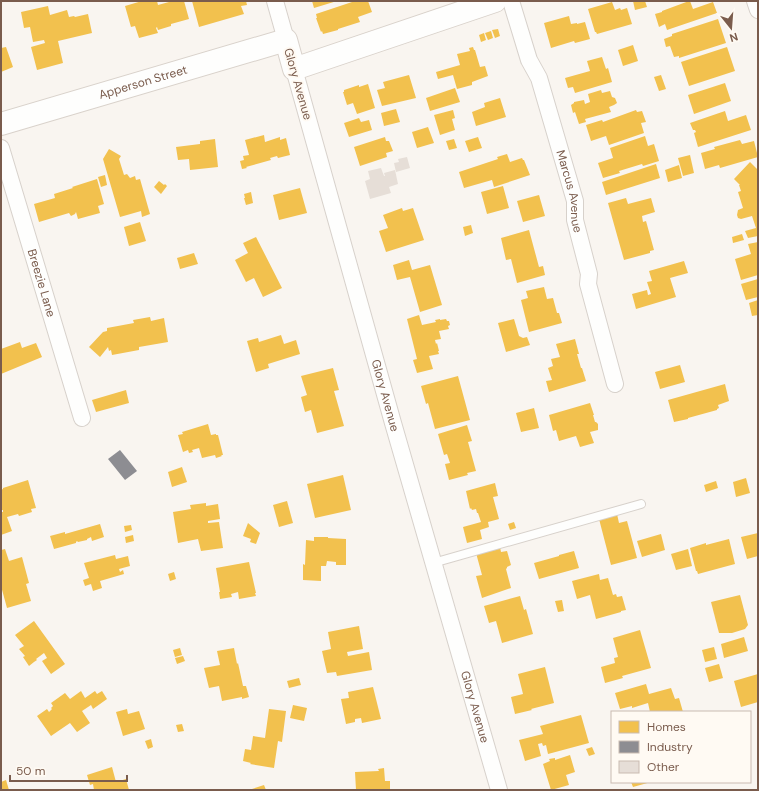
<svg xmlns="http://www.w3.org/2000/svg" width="759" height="791" font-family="'DM Sans',sans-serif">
<rect width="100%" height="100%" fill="#f9f5f0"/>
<g fill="#f2c14e">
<path d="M142,1h15l1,4 11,-3v-1h15l5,18 -18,5v2l-13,4 -1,-3 -1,1 2,5 -19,5 -4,-12 -4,1 -6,-21z"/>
<path d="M192,1h54l1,4 -6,1 3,8 -45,13z"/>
<path d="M312,1h25l-23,7z"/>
<path d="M355,1h13l4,11 -14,5 2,5 -22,7v1l-15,4 -1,-3 -1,1 -5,-14h1l-1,-4z"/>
<path d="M633,1h12l2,6 -12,3z"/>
<path d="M689,1h1l3,8 20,-7 4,11 -50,17 -2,-6 -6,3 -4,-13 7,-2v-1z"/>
<path d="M612,2l3,8 5,-2 1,2 6,-2 5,16 -35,10 -1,-2h-1l-7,-23z"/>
<path d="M48,6l2,9 17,-5 2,7 5,-1 1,1 13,-3 4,19 -34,8 5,22 -26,7 -6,-23 14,-4 -1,-3 -11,2 -3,-15 -6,1 -3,-16z"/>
<path d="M569,16l2,8 6,-1v1l8,-2 5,17 -15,4 -1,-2 -23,7 -7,-25z"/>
<path d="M718,19l8,24 -47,15v-2l-5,1 -4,-11 -4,1 -2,-8 8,-3v-2z"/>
<path d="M498,29l2,7 -5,2 -3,-8z"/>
<path d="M491,31l2,7 -5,2 -3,-7z"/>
<path d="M484,33l2,7 -5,2 -2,-7z"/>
<path d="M633,45l5,16 -15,5 -5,-16z"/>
<path d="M6,47l7,20 -12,5v-24z"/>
<path d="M473,47l1,3h1l5,17 5,-1 3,10 -16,6v3l-15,4 -4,-14 -15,4 -2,-7 24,-7 -3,-11 13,-3 -1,-3z"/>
<path d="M727,47l8,24 -46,15 -8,-24z"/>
<path d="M602,57l4,12 2,-1 4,14 -37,11 -2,-6 -5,1 -3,-10 25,-7 -3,-10z"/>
<path d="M409,75l7,23 -34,8 -5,-16 8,-2 -2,-6z"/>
<path d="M661,75l5,14 -7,2 -5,-14z"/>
<path d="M725,83l6,18 -37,13 -6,-19z"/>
<path d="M368,84l7,24 -18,6 -4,-11 -6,2 -4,-13h1v-2l15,-5v2z"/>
<path d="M455,88l5,14 -30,9 -4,-13z"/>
<path d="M601,90l1,3 8,-2 2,6 3,1 2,5 -3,2 -5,2 2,5 -26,7 1,3 -7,2 -4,-12 -2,1 -2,-8 3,-2v-1l10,-2 1,4 5,-2 -2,-8z"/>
<path d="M500,98l6,19 -30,9 -4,-14 13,-5 -1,-4z"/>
<path d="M396,109l4,13 -16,4 -3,-13z"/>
<path d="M453,110l2,8 -3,1 3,11 -15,5 -6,-20z"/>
<path d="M636,110l1,2 5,-1 4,11 -5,1 3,10 -35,12 -3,-9 -15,5 -5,-16 16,-5 1,2z"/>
<path d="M725,111l3,10 18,-6 5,15 -53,17 -4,-14 2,-1 -1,-2h-2l-3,-7z"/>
<path d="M359,118l2,4 8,-2 3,10 -23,7 -5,-14z"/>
<path d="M428,127l6,16 -17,5 -5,-16z"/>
<path d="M264,135l1,7 15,-5v3l6,-2 4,17 -12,3 -1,-2 -7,2 1,2 -25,7 1,1 -5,1 -2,-8 4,-1 -1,-4 6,-1 -4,-15z"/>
<path d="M645,136l3,10 6,-2 5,17 -16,5 -1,-2 -23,7 1,2 -17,5 -5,-15 15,-5 -3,-10z"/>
<path d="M385,137l1,4h3l4,10 -7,2 1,4 -27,9 -6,-19z"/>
<path d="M478,137l4,11 -13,4 -4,-11z"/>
<path d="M215,139l3,28 -28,3 -1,-11 -11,1 -2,-13 24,-3v-3z"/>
<path d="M454,139l3,9 -8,2 -3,-9z"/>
<path d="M740,140l2,4 12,-3 4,16 -38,11 -1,-3 -14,4 -4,-16 14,-4 -1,-2z"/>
<path d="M109,149l12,7 -2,3 5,16 3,-1 3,4 5,-2 1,4 4,-1 10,35 -8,3 -1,-6 -21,6 -17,-58z"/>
<path d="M507,154l3,8 12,-4 1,2h1l6,15 -36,12 -2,-7 -28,8 -5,-16 39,-13 -1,-2z"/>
<path d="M690,155l4,18 -11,3 -5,-18z"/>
<path d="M750,162l8,8v66l-10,2 -3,-7 11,-3 -4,-12 -11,3 -3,-1 -1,-3 1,-5 5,-2 -5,-16 3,-1 -2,-6h1l-6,-6z"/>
<path d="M656,164l4,14 -54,17 -4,-13z"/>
<path d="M679,165l3,13 -14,4 -3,-12z"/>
<path d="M105,175l2,10 -6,2 -3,-10z"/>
<path d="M97,179l7,25 -6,2 2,7 -22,6 -2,-7 -1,2 -4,2 -2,-3 -30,9 -5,-18 21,-6 -1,-4 19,-6 -1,-1z"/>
<path d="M159,181l5,4 1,-1 2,2 -6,8 -7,-7z"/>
<path d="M503,186l6,22 -22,6 -6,-22z"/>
<path d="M300,188l7,25 -28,7 -6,-25z"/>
<path d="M251,192l2,11 -7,2 -2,-7h1l-1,-4z"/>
<path d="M539,195l6,21 -22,6 -6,-21z"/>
<path d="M626,198l2,6 23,-6 4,14 -13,4 1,6 3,-1 8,29 -4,1v2l-26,7 -16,-57z"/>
<path d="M402,208l1,3 10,-3 11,32 -38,12 -7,-21 9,-3 -5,-13z"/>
<path d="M140,222l6,19 -17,5 -5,-19z"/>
<path d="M471,225l2,8 -8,3 -2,-9z"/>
<path d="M529,230l10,37 4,-1 2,9 -28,8 -6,-24 -5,1 -5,-22z"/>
<path d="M742,234l2,6 -11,3 -1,-6z"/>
<path d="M256,237l26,51 -19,9 -9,-19 -8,4 -11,-22 13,-7 -5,-10z"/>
<path d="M758,242v33l-17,5 -6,-21 16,-5 -3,-10z"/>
<path d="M194,253l4,11 -18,5 -3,-11z"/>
<path d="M409,260l3,10 18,-5 12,40 -22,7 -10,-35 -13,3 -4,-15z"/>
<path d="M684,261l4,12 -18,5 6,19 -40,12 -4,-15 15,-4 1,5 3,-1 -4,-12 5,-1 -3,-10z"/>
<path d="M758,279v18l-12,3 -5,-16z"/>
<path d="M544,287l3,12 6,-1 4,15h2l3,10 -33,9 -8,-32 7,-2 -2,-7z"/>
<path d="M758,300v15l-6,1 -3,-13z"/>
<path d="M419,315l3,10 14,-3 -1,-2 5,-1v1l6,-1 1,2h2l1,4 -2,1 1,3 -10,2 2,8 -6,1 1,4 1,-1 2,8h-1l1,3 -10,2 4,13 -16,4 -4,-13 4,-1 -10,-40z"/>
<path d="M150,317l1,4 13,-3 4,24 -29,5v3l-27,5 -1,-5 -2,1 -1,-4 -8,10 -11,-10 14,-15 4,-1v-3l27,-5 -1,-3z"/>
<path d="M514,319l5,17 4,2 4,-1 3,8 -24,7 -8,-29z"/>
<path d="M281,335l3,9 12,-4 4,14 -32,10 1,4 -13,4 -9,-31 11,-3 1,4z"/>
<path d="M575,339l4,15h-2l4,14h1l4,13 -37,11 -3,-11 6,-1 -4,-12 5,-2 -2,-7 9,-2 -4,-13z"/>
<path d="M20,342l2,6 14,-5 6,14 -41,17v-25z"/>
<path d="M680,365l5,17 -25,7 -5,-17z"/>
<path d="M333,368l6,22 -5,1 10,35 -27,7 -6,-23 -6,2 -4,-15 6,-2 -6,-19z"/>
<path d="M458,376l12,44 -35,9 -7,-26 -2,1 -5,-18z"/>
<path d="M725,384l4,17 -11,4 1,3 -2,1v1l-29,8v1l-14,3 -6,-22z"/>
<path d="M126,390l3,13 -33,9 -4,-12z"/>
<path d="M590,403l4,12h-1l2,7h1l2,2v6l-8,2 4,11 -14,4 -4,-11 -17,5 -3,-11 -3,1 -4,-16z"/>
<path d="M534,408l5,20 -18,4 -5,-19z"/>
<path d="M208,424l3,11 5,-1v1h2l5,20h-2l1,1 -6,2 -1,-3 -13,3 -3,-10 -7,2 1,2 -4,1 -1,-3 -5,2 -5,-17 5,-1 -1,-2z"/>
<path d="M467,425l5,16 -4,1 8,29 -9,2 1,2 -19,5 -4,-16 5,-1 -3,-9 -3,1 -6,-21z"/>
<path d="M182,467l5,15 -15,5 -4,-15z"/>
<path d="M343,475l8,35 -36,8 -8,-34z"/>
<path d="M746,478l4,15 -14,4 -3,-15z"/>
<path d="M28,480l8,28 -5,1 1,3 -13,4 -1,-2 -11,3 5,14 -11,4v-23h2v-2h-2v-20l2,-1v-1z"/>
<path d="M716,481l2,7 -12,4 -2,-7z"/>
<path d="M495,483l3,13 -5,1 6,22 -11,3 1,5 -9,3 2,9 -15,4 -4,-16 18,-5 -3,-9h-1l-1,-4 -4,1 -1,-2 -1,1 -4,-18z"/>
<path d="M287,501l6,22 -14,4 -6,-22z"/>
<path d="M206,503v3l12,-2 2,15 -12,2v2l11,-1 4,26 -22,3 -3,-12 -20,4 -5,-31 18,-3 -1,-4z"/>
<path d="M617,514l2,9 8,-2 10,37 -26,7 -12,-46z"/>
<path d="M514,522l2,6 -6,2 -2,-6z"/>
<path d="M248,523l12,10 -4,11 -6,-2 1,-3 -8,-3z"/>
<path d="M100,524l4,13 -12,4 -1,-4 -4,2v1l-9,2 -1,-1 -1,1v1l-22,6 -4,-13 15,-4v2z"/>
<path d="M131,525l1,5 -7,2 -1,-6z"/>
<path d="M758,533v23l-11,3 -6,-22z"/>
<path d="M661,534l4,16 -23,7 -5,-16z"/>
<path d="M133,535l1,6 -8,2 -1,-6z"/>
<path d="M314,537h14v1l18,1v26h-10v-3l-9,-1 -1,5h-5v15l-18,-1v-16l2,1 1,-25 8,1z"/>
<path d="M729,539l6,25 -37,10 -1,-3h-1l-6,-23 16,-5v2z"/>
<path d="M500,547l1,5 6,-1 4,14 -4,2v1l-1,1 5,19 -29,10 -6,-22 6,-1 -6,-22z"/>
<path d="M5,549l4,12 13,-4 7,26 -3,1 5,17 -24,7 -6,-22v-36z"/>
<path d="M688,549l4,17 -16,4 -5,-16z"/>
<path d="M574,551l5,17 -40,11 -5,-16 25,-7v-1z"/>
<path d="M115,555l1,4 12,-3 2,10 -11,3 1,3 3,-2 1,4 -24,7 2,7 -9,3 -2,-7 -6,2 -2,-6 6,-2 -5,-15z"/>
<path d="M249,562l7,31h-1l1,3 -17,3 -1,-7 -7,2 1,3 -12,2 -1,-7h1l-4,-24z"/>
<path d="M174,572l2,7 -6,2 -2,-7z"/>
<path d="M599,574l1,6 8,-2 5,17 3,-1 1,3 5,-1 4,14 -5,1v1l-25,7 -6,-24 -13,4 -5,-18z"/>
<path d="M740,595l8,30 -3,4 -13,4h-13l-8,-31z"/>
<path d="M520,596l4,14 2,-1 7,25 -31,9 -6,-22 -7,2 -5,-17z"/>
<path d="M562,600l2,11 -6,1 -3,-11z"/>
<path d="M34,621l31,43 -14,10 -9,-13 5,-3 -3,-5 -8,6 1,1 -3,2 -5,4 -6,-9 2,-1 -6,-7 5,-3 -9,-11z"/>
<path d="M359,626l4,23 -16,3 1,4 21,-4 3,18 -35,6 -1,-4 -9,1 -5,-22 9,-2 -3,-17z"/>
<path d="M640,630l11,38 -29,8 1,2 -18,5 -4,-16 14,-4 -1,-5 4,-1 -5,-19z"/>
<path d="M744,637l4,14 -24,7 -3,-14z"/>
<path d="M714,647l3,12 -12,3 -3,-12z"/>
<path d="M180,648l2,7 -7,2 -2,-7z"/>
<path d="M234,648l3,16 1,-1 5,23h3l3,11 -7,2v-2l-20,4 -3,-15 -10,2 -5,-20 16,-3 -3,-14z"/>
<path d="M183,656l2,5 -8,3 -2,-6z"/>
<path d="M719,664l4,14 -14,4 -4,-14z"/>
<path d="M545,667l9,36 -23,6 1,1 -17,4 -4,-17 12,-3 -5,-20z"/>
<path d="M758,674v28l-17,5 -7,-26z"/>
<path d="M299,678l2,7 -12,3 -2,-7z"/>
<path d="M646,684l3,10 22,-6 4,11 4,-1 4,14h-33l-2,-9 -16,5v-2l-12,3 -5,-16z"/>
<path d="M373,687l8,32 -19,4 -1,-5 -6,1v3l-9,2 -5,-25 8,-1 -1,-6z"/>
<path d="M81,691l4,7 10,-7 2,3 5,-3 5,8 -14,10 -2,-4 -9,6 8,12 -13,9 -7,-9 -19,13 -14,-20 10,-7 2,3 3,-3 -1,-1 2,-2 -2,-3 14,-10 5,6z"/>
<path d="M293,705l14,3 -3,13 -14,-3z"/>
<path d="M127,709l1,5 11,-3 6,18 -22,7 -7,-24z"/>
<path d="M269,709l17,2 -4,31 -4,-1 -4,27 -24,-4 1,-1 -8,-2 2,-12 6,1 2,-14 12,2z"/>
<path d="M581,715l8,28 -41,11 -2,-9 -3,1 -1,-3 -4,1 3,12 -16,5 -6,-21 24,-6 -3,-8z"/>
<path d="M182,724l2,7 -6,1 -2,-7z"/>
<path d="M151,739l2,8 -5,2 -3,-8z"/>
<path d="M592,747l3,7 -6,2 -3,-7z"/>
<path d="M570,755l5,17 -9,3 3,10 -18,5 -8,-26 7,-3 -1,-2 6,-1v2z"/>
<path d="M112,767l4,15 10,-3 3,11h-35l-1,-6 -3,1 -3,-10z"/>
<path d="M384,768l1,13h5v9h-34l-1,-18 24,-1 -1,-2z"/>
<path d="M6,780l3,10h-7l-1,-8z"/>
<path d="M631,782h20l-18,5z"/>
<path d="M264,785l2,5h-14v-1z"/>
</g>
<path fill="#8d8d92" d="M120,450l17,21 -12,9 -17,-21z"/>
<g fill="#e6ded7">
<path d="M407,157l3,11 -14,4 -2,-9 5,-1 -1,-3z"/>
<path d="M381,168l3,8h1l-1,-3 11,-3 3,14 -9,3 2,6 -21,6 -5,-18 5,-2 -2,-8z"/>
</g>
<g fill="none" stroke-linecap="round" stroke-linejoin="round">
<g stroke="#d7d1cb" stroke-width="10">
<path id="lane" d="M433,563l208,-59"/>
</g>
<g stroke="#d7d1cb" stroke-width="18">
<g id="street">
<path d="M275,1l11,39"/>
<path id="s1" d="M511,1l18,59 10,18 36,123v19l14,54 -1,10 27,100"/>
<path d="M755,1l3,9"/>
<path id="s2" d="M294,69l99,354 106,367"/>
<path id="s3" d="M1,148l81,270"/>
</g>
</g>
<g stroke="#d9d2cb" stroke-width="24">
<g id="secondary">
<path id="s4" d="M1,124l285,-84 8,29 201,-68"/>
</g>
</g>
<use href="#lane" stroke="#fefefd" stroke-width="8"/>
<use href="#street" stroke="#fefefd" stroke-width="16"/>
<use href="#secondary" stroke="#fefefd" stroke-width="22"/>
</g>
<g text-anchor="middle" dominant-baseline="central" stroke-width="4" stroke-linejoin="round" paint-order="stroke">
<g font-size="12" fill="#7a5c4d" stroke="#fffaf3">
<text stroke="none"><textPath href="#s4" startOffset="148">Apperson Street</textPath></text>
<text transform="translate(298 84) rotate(74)">Glory Avenue</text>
<text stroke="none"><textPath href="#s1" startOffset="200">Marcus Avenue</textPath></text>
<text stroke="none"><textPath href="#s3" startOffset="141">Breezie Lane</textPath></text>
<text stroke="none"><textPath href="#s2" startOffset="339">Glory Avenue</textPath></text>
<text stroke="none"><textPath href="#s2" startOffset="663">Glory Avenue</textPath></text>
</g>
</g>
<rect width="759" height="791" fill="none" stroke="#7a5c4d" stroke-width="4"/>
<rect x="611" y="711" width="140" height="72" fill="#fffaf3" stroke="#cabbb1"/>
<rect x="619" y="721" width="20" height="12" fill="#f2c14e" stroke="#cabbb1"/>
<text x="647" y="731" font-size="12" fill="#7a5c4d">Homes</text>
<rect x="619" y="741" width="20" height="12" fill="#8d8d92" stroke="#cabbb1"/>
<text x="647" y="751" font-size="12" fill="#7a5c4d">Industry</text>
<rect x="619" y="761" width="20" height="12" fill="#e6ded7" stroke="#cabbb1"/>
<text x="647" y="771" font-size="12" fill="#7a5c4d">Other</text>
<g transform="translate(731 28) rotate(163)" stroke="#fffaf3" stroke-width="3" paint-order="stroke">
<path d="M0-3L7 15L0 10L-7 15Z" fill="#7a5c4d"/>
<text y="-6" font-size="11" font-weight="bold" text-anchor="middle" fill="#7a5c4d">N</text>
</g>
<path d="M10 775v6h117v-6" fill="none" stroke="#7a5c4d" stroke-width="2"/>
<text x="16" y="775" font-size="12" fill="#7a5c4d" stroke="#fffaf3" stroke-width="3" paint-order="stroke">50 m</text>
</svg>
